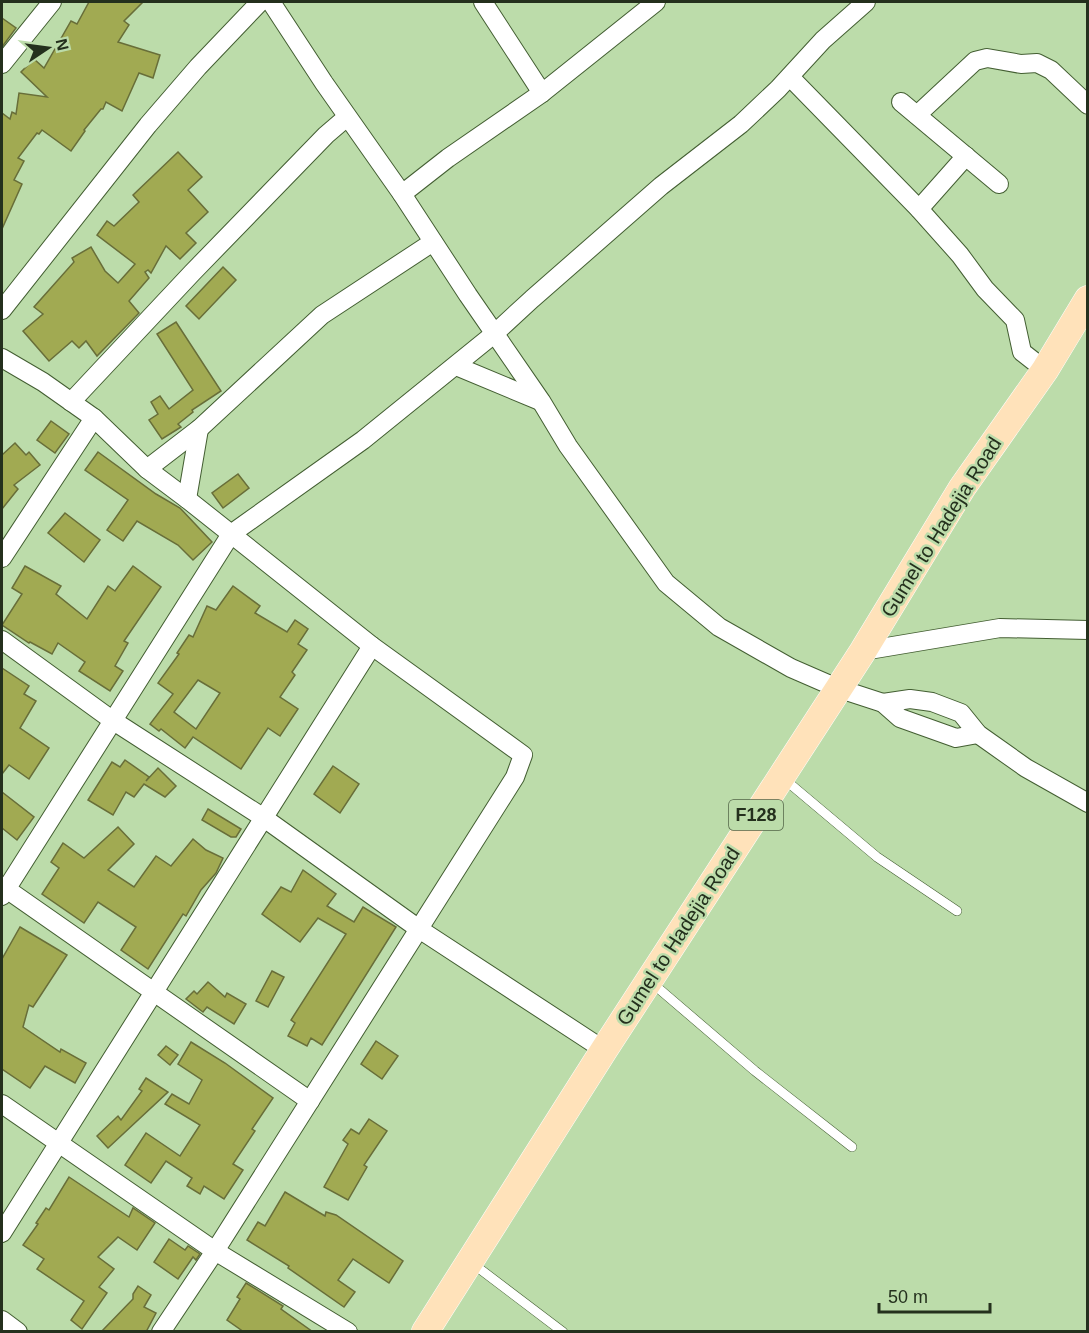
<svg xmlns="http://www.w3.org/2000/svg" width="1089" height="1333" font-family="Arial,sans-serif">
<rect width="100%" height="100%" fill="#bcdcaa"/>
<g fill="#a1aa52" stroke="#686e39" stroke-width="1.5" fill-rule="evenodd">
<path d="M89,2h54l-19,19 5,4 -11,17 42,13 -7,23 -14,-5 -17,38 -16,-9 -3,7h-2l-17,21 1,1 -14,20 -29,-21 -3,4 -2,-1 -19,25 6,3 -10,19 8,4 -20,45v-116l8,6 2,-7 4,2 3,-21 28,4 -26,-25 13,-13 10,9 27,-47 6,3z"/>
<path d="M2,18l14,10 -14,19z"/>
<path d="M178,152l24,25 -14,13 20,22 -22,21 10,10 -16,16 -14,-13 -15,27 -3,-3 -3,2 4,6 -20,23 10,12 -42,43 -11,-15 -7,7 -7,-7 -23,20 -26,-30 20,-17 -9,-7 40,-45 -2,-4 19,-11 14,24 13,12 17,-19 -38,-29 10,-14 7,5 25,-24 -6,-7z"/>
<path d="M223,267l13,13 -37,39 -13,-13z"/>
<path d="M176,322l45,69 -29,19 1,2 -15,12 3,3 -19,12 -13,-19 9,-6 -7,-12 9,-6 9,13 24,-19 -36,-56z"/>
<path d="M51,421l18,13 -14,19 -18,-13z"/>
<path d="M15,443l11,12 3,-3 11,13 -26,20 4,4 -16,20v-54z"/>
<path d="M98,452l58,42 24,14 32,34 -19,18 -15,-15 -41,-24 -14,20 -16,-11 21,-30 -43,-30z"/>
<path d="M238,474l11,14 -26,20 -11,-15z"/>
<path d="M65,513l35,27 -16,22 -36,-29z"/>
<path d="M25,566l36,20 -5,8 31,25 21,-33 7,5 18,-25 28,21 -37,54 4,2 -13,23 8,5 -13,20 -31,-20 6,-9 -27,-19 -6,11 -22,-12 -1,1 -27,-18 20,-31 -10,-6z"/>
<path d="M233,586l27,20 -5,7 32,19 8,-12 13,9 -10,15 9,6 -15,22 3,3 -15,22 18,12 -18,27 -12,-8 -27,41 -48,-32 -8,11 -24,-19 -2,2 -9,-7 23,-30 -15,-11 21,-29 -2,-1 12,-18 4,2 14,-31 9,4zM198,680l22,13 -24,36 -22,-17z"/>
<path d="M2,668l27,18 -5,8 12,7 -16,27 29,20 -20,31 -20,-14 -7,9z"/>
<path d="M125,760l24,17 -3,4 12,-13 18,18 -11,11 -21,-13 -10,13 -8,-5 -13,23 -25,-15 24,-38 8,5z"/>
<path d="M333,766l26,18 -19,29 -26,-19z"/>
<path d="M2,792l32,25 -17,23 -15,-12z"/>
<path d="M208,809l33,20 -5,8h-5l-29,-17z"/>
<path d="M118,827l16,17 -26,26 26,17 22,-31 15,10 22,-27 13,11 17,8 -7,15 -15,17 -15,26 -3,-2 -35,55 -27,-19 15,-23 -38,-25 -14,21 -42,-29 17,-26 -8,-6 12,-19 21,15z"/>
<path d="M303,870l33,24 -9,12 27,16 9,-15 33,20 -74,118 -11,-7 -4,8 -19,-10 7,-13 -4,-3 55,-86 -28,-16 -18,24 -38,-28 19,-27 10,5z"/>
<path d="M20,927l47,28 -34,52 -4,-2 -6,22 37,25 1,-3 25,14 -11,20 -30,-17 -15,22 -28,-19v-110z"/>
<path d="M272,971l12,6 -16,30 -12,-6z"/>
<path d="M208,982l17,15 2,-4 19,11 -12,20 -27,-17 -4,5 -17,-13 8,-8 3,3z"/>
<path d="M376,1041l22,15 -16,23 -21,-15z"/>
<path d="M191,1042l34,21 48,35 -21,31 3,2 -22,33 10,6 -19,29 -20,-13 -4,8 -13,-8 5,-8 -26,-17 -15,22 -26,-18 21,-32 34,23 20,-31 -35,-21 7,-10 17,10 13,-24 -24,-16z"/>
<path d="M166,1046l12,9 -8,10 -12,-10z"/>
<path d="M146,1078l22,14 -60,56 -11,-12 21,-20 3,4 21,-29 -3,-2z"/>
<path d="M369,1119l18,12 -23,34 3,2 -19,33 -24,-13 24,-43 -5,-4 8,-11 8,5z"/>
<path d="M69,1177l60,40 4,-9 22,15 -18,27 -19,-13 -20,20 16,12 -15,18 8,6 -25,36 -11,-9 13,-19 -47,-32 7,-10 -21,-14 15,-21 -2,-1 10,-15 3,2z"/>
<path d="M285,1192l40,24 1,-4 10,3 67,46 -14,22 -36,-24 -15,21 17,12 -11,15 -56,-39 1,-2 -42,-26 11,-18 7,4z"/>
<path d="M169,1239l16,11 3,-4 12,8 -4,6 -3,-3 -15,22 -24,-17z"/>
<path d="M246,1283l37,23 -2,3 32,23h-69l-17,-12 13,-21 -3,-2z"/>
<path d="M138,1286l13,9 -7,12 12,6 -10,19h-45l32,-33v-5z"/>
</g>
<g fill="none" stroke-linecap="round" stroke-linejoin="round">
<g stroke="#435e32" stroke-width="10">
<g id="service">
<path d="M783,778l94,79 80,54"/>
<path d="M651,982l104,89 97,76"/>
<path d="M472,1263l91,69"/>
</g>
</g>
<g stroke="#435e32" stroke-width="20">
<g id="minor">
<path d="M271,2l53,81 78,111 66,101 73,106 27,45 98,137 53,44 72,41 46,20 46,15 17,15 56,20 22,-4"/>
<path d="M483,2l59,91"/>
<path d="M2,64l50,-62"/>
<path d="M790,77l129,132 41,46 25,34 30,31 7,32 23,18"/>
<path d="M901,102l98,82"/>
<path d="M917,115l58,-54 12,-3 34,6 16,-1 14,7 37,35"/>
<path d="M402,194l46,-36 94,-65 114,-91"/>
<path d="M919,209l47,-53"/>
<path d="M2,310l146,-185 50,-58 62,-65"/>
<path d="M2,358l41,24 51,36 53,51 40,30 185,147 151,109 -8,22 -300,474 -54,81"/>
<path d="M456,366l84,35"/>
<path d="M71,402l121,-129 134,-138 21,-18"/>
<path d="M147,469l52,-40 123,-114 111,-73"/>
<path d="M187,499l12,-70"/>
<path d="M2,558l92,-140"/>
<path d="M2,640l110,80 152,98 155,111 185,121"/>
<path d="M863,651l137,-23 88,2"/>
<path d="M883,703l27,-4 22,3 29,11 17,21 48,34 62,35"/>
<path d="M2,886l308,215"/>
<path d="M2,896l229,-362 132,-94 131,-106 38,-35 129,-113 80,-62 37,-35 45,-49 43,-38"/>
<path d="M2,1104l213,147 133,81"/>
<path d="M2,1233l370,-587"/>
<path d="M2,1320l16,12"/>
</g>
</g>
<g stroke="#fff" stroke-width="28">
<path id="primary" d="M425,1332l179,-282 259,-399 99,-163 83,-118 43,-71"/>
</g>
<use href="#service" stroke="#fff" stroke-width="9"/>
<use href="#minor" stroke="#fff" stroke-width="18"/>
<use href="#primary" stroke="#ffe2ba" stroke-width="27"/>
</g>
<g text-anchor="middle" dominant-baseline="central" stroke-width="5" stroke-linejoin="round" paint-order="stroke">
<rect fill="#bcdcaa" stroke="#526447" stroke-width="1.5" x="729" y="800" width="54" height="30" rx="4.5"/>
<g font-size="18" font-weight="bold" fill="#24301d">
<text x="756" y="815">F128</text>
</g>
<g font-size="20" fill="#24301d" stroke="#bcdcaa">
<text transform="translate(941 527) rotate(-58)">Gumel to Hadejia Road</text>
<text transform="translate(678 936) rotate(-57)">Gumel to Hadejia Road</text>
</g>
</g>
<rect width="1089" height="1333" fill="none" stroke="#24301d" stroke-width="6"/>
<g transform="translate(48 48) rotate(77)" stroke="#bcdcaa" stroke-width="4.5" paint-order="stroke">
<path d="M0-4.5L10 22L0 15L-10 22Z" fill="#24301d"/>
<text y="-9" font-size="16" font-weight="bold" text-anchor="middle" fill="#24301d">N</text>
</g>
<path d="M879 1303v9h111v-9" fill="none" stroke="#24301d" stroke-width="3"/>
<text x="888" y="1303" font-size="18" fill="#24301d" stroke="#bcdcaa" stroke-width="4.5" paint-order="stroke">50 m</text>
</svg>
